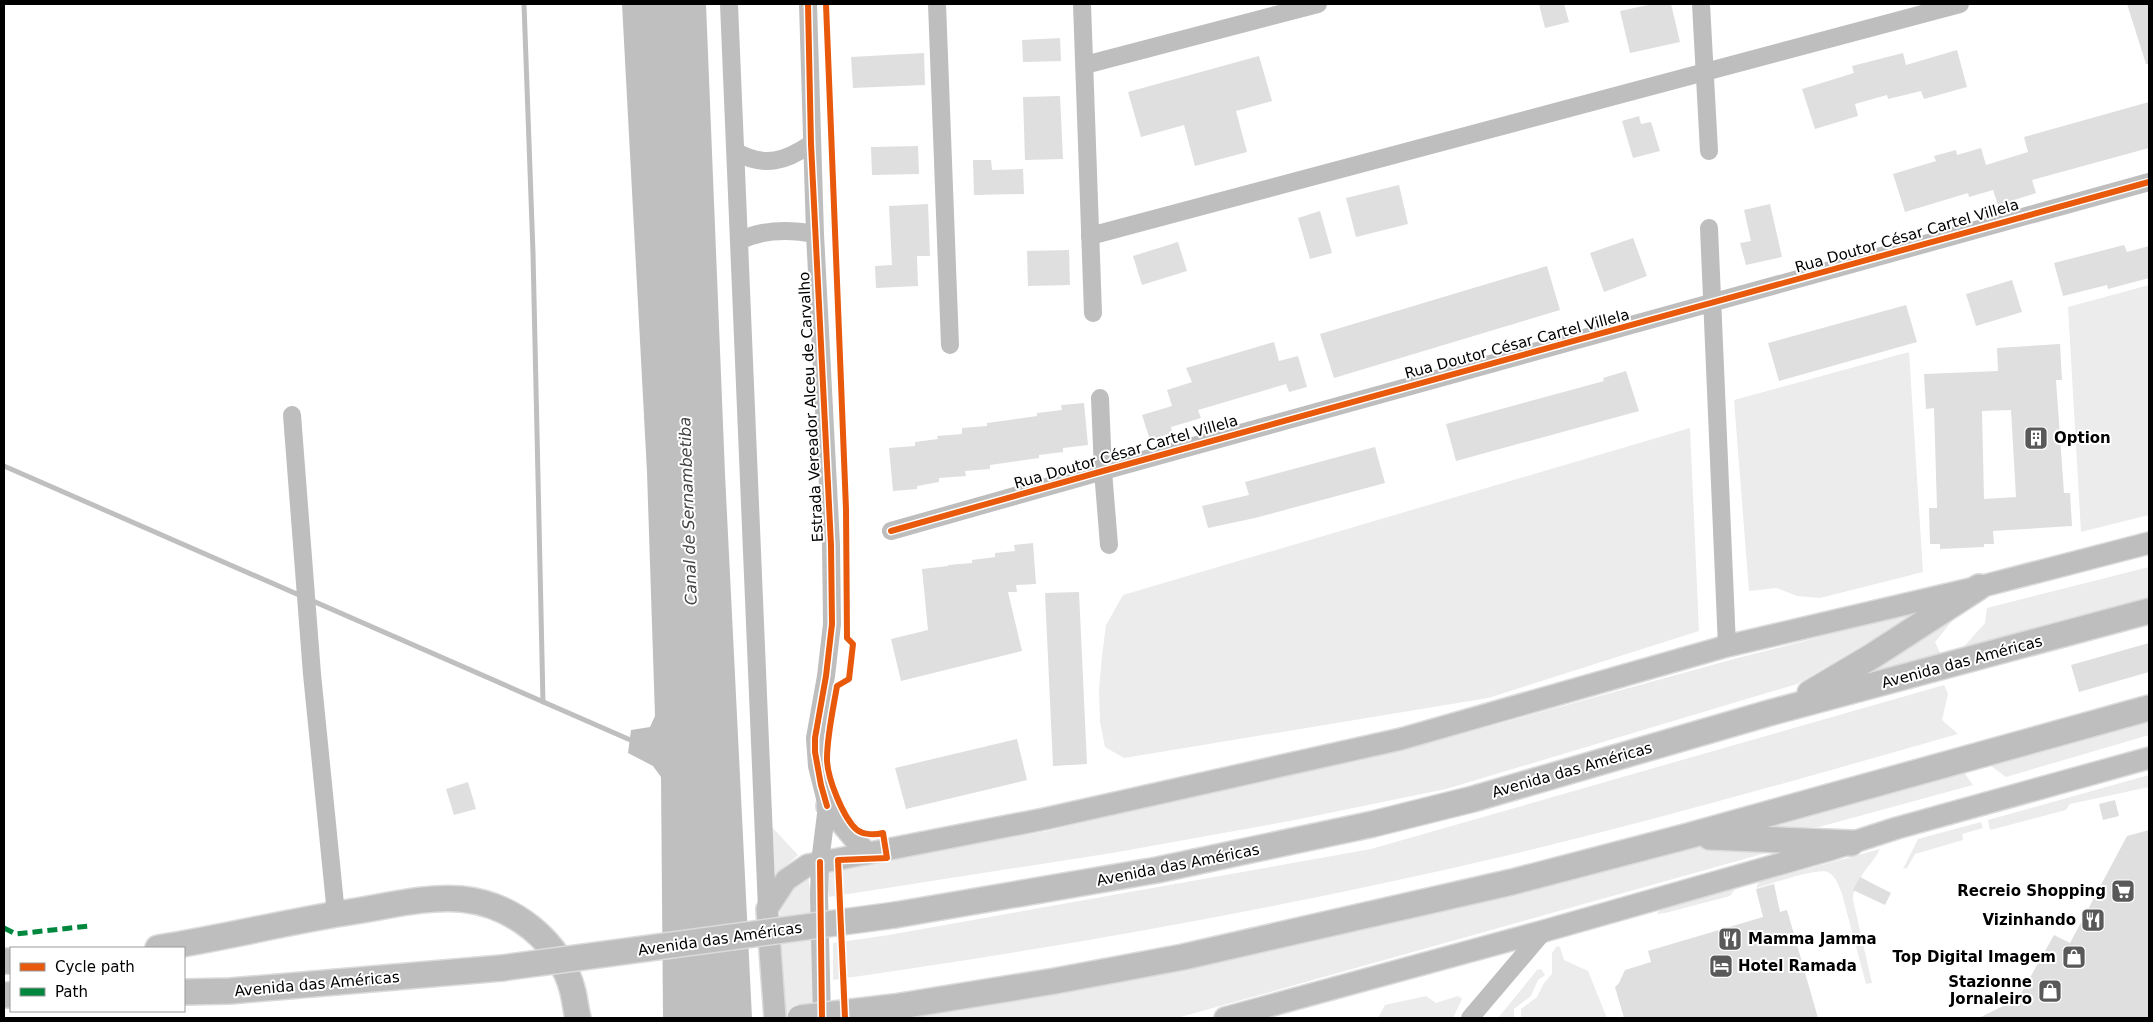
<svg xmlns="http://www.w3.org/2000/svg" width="2153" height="1022" font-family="'DejaVu Sans',sans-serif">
<rect width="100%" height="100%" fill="#fff"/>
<g fill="#ececec">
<path d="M2149,285v230l-68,17 -13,-225z"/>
<path d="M1909,352l14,220 -103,26 -23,-2 -20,-8 -28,3 -15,-191z"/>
<path d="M1690,428l9,203 -211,67 -364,60 -19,-11 -5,-25 -1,-32 3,-34 4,-31 17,-30z"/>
<path d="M2149,567v30l-189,54 25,-28 2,-15z"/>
<path d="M1921,611l-124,73 -351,105 -156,32 -178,32 -283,44 -6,-31 74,-9 151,-26 202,-49 182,-40 302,-83z"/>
<path d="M1956,616l-21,26 6,13 -104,31z"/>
<path d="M1944,685l4,9 -6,26 16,14c-151,43 -301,86 -453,122 -222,52 -447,92 -672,124v-37l56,-8 482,-86z"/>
<path d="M2149,713v22l-143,42 -15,-11 9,-12z"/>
<path d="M1967,763l-2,11 8,11 -154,42h-39l-34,-3z"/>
<path d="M2149,775v12l-79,17 -4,6 -76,20 -2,-10z"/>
<path d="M1981,822l2,6 -21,6 1,6 -48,14 -8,14 -4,1 15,-30z"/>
<path d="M770,825l28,30 -24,21z"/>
<path d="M1707,842l66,9 -596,167h-334z"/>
<path d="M1880,849c-9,18 -26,29 -27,51l19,83 -6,1 -24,-90c-3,-7 -6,-19 -15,-22 -10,-4 -57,12 -70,16v-3l3,-3z"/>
<path d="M807,872l5,26 5,120h-35l-2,-107 4,-17z"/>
<path d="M1735,889l-5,7 -65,17 -8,1 4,-6z"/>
<path d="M1557,946l3,1 4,13 24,11 19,47h-86v-9l16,-12 7,-14 8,-9v-21z"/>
<path d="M1541,969l4,6 -7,5 -7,16 -17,13v9h-16l39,-48z"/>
<path d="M1458,996l4,3 -9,19h-75l7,-13 41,-9 10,7z"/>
</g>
<path fill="#bfbfbf" d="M622,4h84l19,470 27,544h-89l-2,-241 -8,-11 -25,-13 3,-23 19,-3 5,-11 -8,-244z"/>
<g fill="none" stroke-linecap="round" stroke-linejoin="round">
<g stroke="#bfbfbf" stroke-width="5">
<path d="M524,4l9,249 10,449"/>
<path d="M4,466l631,276"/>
</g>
</g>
<g fill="#dfdfdf" fill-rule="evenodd">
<path d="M1539,4h25l5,18 -24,6z"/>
<path d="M1653,4h18l9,38 -50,11 -10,-42z"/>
<path d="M2127,4h22v60h-3z"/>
<path d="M1060,38l1,23 -38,1 -1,-22z"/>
<path d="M1957,50l10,37 -43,12 -3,-8 -33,8 -1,-4 -32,9 3,12 -43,13 -13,-40 52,-16 -2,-7 51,-13 3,12z"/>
<path d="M924,53l1,32 -72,3 -2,-31z"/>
<path d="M1259,56l13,45 -36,10 11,41 -52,14 -11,-41 -43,12 -13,-45z"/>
<path d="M1060,96l3,63 -38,1 -2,-63z"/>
<path d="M2149,102v46l-117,32 4,13 -38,12 -5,-15 -24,7 -1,-4 -63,19 -12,-38 43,-13 -2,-5 22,-6 1,5 24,-7 5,17 42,-13 -4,-15z"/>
<path d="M1639,116l2,8 10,-2 9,29 -27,7 -11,-37z"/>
<path d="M918,146l1,28 -47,1 -1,-28z"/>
<path d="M973,160h18l1,10 31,-1 1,25 -50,1z"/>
<path d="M1399,185l9,39 -52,13 -10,-39z"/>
<path d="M928,204l2,52h-13l1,30 -42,2 -1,-22 17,-1 -3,-59z"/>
<path d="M1770,204l12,53 -36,8 -6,-22 11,-2 -7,-31z"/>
<path d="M1320,211l12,42 -22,6 -12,-41z"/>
<path d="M1633,238l14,38 -43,16 -14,-39z"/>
<path d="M1178,242l9,29 -45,14 -9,-29z"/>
<path d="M2124,245l3,7 22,-6v32l-41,11 -1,-4 -44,11 -9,-33z"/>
<path d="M1069,250l1,35 -42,1 -1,-35z"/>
<path d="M1547,266l13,44 -226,68 -14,-44z"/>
<path d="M2012,280l10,32 -46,14 -10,-32z"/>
<path d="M1906,305l11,37 -138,39 -11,-38z"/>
<path d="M1274,342l5,19 19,-5 9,31 -18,5 -3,-8 -88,26 3,8 -30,9 1,6 -22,7 -8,-25 30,-9 -5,-16 25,-8 -6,-14z"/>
<path d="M2060,344l2,36h-6l8,113h6l2,33 -79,5 1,13h-10v3l-44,2v-5h-10l-1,-36h8l-3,-100 -8,1 -2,-35 74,-3 -1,-23zM2011,410l5,87 -32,2 -2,-88z"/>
<path d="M1626,371l13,40 -183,50 -10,-37 158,-43 -1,-3z"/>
<path d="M1084,403l4,42 -25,3v4l-24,3v3l-49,7v4l-25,2 1,5 -27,2v4l-22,4v3l-24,2 -4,-43 26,-2v-4l23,-3 -1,-3 25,-2v-6l25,-2v-3l50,-7v-3l25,-3 -1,-5z"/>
<path d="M1375,447l10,36 -130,35 -47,10 -6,-22 47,-11 -4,-13z"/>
<path d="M1033,543l3,41 -20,1 1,7h-9l14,59 -121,30 -10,-42 37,-9 -6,-61 26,-3v-1l24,-2v-3l23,-3v-4l20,-2 -1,-6z"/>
<path d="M1079,592l8,172 -34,2 -8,-173z"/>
<path d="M2149,643v29l-70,20 -8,-27z"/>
<path d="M1017,739l10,41 -121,29 -11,-41z"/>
<path d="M468,782l8,27 -22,6 -8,-26z"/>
<path d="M2115,800l4,16 -16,4 -4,-16z"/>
<path d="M2149,830v188h-170l26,-13 10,-1 39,-69 16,8 57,-107z"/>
<path d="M1860,877l31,16 -6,12 -32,-15z"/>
<path d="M1774,884l6,28 7,-2 31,108h-194l-9,-31 4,-4 6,-13 26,-8 -3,-11 115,-34 -7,-28z"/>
</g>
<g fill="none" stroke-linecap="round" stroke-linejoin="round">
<g stroke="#dbdbdb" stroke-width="24">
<g id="major">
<path d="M827,806l40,48"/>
<path d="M775,1018l-8,-109 19,-29 22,-15 236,-46 357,-80 326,-93 252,-59 170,-44"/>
<path d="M1225,1018l319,-87 285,-81 68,-22 252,-70"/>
</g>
</g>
<g stroke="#dbdbdb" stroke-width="28">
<g id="highway">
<path d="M1810,693l64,-38 105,-68"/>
<path d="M1710,837l141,6"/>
<path d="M895,915l262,-45 216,-46 100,-25 296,-86 380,-102"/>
<path d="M158,948c66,-10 131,-27 198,-37 33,-5 70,-15 105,-12 51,5 99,41 112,93 2,9 3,18 5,26"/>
<path d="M4,961h7"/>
<path d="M184,992l46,-1 272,-23"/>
<path d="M4,995h7"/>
<path d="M894,1007l161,-26 128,-24 329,-75 176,-46 461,-128"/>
</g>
</g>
<g stroke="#bebebe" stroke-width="18">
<path d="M729,4l38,905"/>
<path d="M808,4l7,230 16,311 1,79 -6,52 -11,62 2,28 10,40 -7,56 -1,32 3,124"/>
<path d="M937,4l13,341"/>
<path d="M1082,4l11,309"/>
<path d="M1701,4l8,147"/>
<path d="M1085,65l233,-61"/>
<path d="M736,152c29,16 50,9 75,-8"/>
<path d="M1709,228l18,418"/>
<path d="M1090,236l870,-232"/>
<path d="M739,241c24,-12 50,-12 76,-7"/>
<path d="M1100,398l3,73 6,74"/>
<path d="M292,415l20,259 24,240"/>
<path d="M891,531l212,-60 1046,-289"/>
<path d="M1470,1018l74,-87"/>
</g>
<use href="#major" stroke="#bebebe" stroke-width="21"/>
<use href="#highway" stroke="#bebebe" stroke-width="25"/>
<g stroke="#dbdbdb" stroke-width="28" stroke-linecap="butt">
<g id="highway-bridge">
<path d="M502,968l393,-53"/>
<path d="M800,1018l94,-11"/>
</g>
</g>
<use href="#highway-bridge" stroke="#bebebe" stroke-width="25"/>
<path stroke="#00873e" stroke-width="5" stroke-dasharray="10 5" stroke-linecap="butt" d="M4,928l12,6 73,-8"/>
<g stroke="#fff" stroke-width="9">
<g id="cycleway">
<path d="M808,4l3,140 20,401 1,79 -6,52 -11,62v14l6,33 6,21"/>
<path d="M826,4l20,505 1,129 6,6 -4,35 -12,7c-4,24 -10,50 -10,73 0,18 16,59 30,71 7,5 18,5 26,3l4,25 -49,2 7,158"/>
<path d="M891,531l212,-60 1046,-289"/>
<path d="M820,862l2,156"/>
</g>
</g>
<use href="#cycleway" stroke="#e8590c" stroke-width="6"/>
</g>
<defs>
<g id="building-square" transform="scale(1.25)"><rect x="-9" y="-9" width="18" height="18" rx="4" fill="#595959" stroke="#fff"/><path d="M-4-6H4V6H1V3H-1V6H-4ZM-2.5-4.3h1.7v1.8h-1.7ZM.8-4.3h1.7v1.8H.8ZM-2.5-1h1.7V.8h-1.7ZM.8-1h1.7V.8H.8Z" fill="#fff"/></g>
<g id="supermarket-square" transform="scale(1.25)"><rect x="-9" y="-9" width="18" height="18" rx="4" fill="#595959" stroke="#fff"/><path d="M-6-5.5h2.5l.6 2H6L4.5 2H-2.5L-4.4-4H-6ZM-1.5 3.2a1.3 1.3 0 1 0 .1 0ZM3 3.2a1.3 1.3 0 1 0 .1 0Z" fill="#fff"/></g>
<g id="restaurant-square" transform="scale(1.25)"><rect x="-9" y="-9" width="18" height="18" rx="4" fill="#595959" stroke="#fff"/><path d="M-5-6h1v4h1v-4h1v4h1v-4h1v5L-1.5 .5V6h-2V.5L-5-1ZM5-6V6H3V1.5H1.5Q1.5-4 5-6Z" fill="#fff"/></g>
<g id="shop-square" transform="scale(1.25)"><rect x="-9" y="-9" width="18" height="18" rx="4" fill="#595959" stroke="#fff"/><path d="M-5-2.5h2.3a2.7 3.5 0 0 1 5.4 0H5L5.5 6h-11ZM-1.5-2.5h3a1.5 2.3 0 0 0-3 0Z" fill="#fff"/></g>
<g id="hotel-square" transform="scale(1.25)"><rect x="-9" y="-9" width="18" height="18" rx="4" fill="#595959" stroke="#fff"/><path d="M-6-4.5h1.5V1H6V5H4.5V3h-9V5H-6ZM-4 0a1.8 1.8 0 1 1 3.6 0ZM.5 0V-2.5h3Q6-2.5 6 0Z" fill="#fff"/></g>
</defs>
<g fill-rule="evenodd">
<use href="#building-square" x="2036" y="438"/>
<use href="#supermarket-square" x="2123" y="891"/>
<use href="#restaurant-square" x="2093" y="920"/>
<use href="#restaurant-square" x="1730" y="939"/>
<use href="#shop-square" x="2074" y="957"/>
<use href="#hotel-square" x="1721" y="966"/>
<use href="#shop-square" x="2050" y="991"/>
</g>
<g text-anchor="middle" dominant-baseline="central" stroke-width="4" stroke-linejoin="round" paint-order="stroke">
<g font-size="15" fill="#000" stroke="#fff">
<text transform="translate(1907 236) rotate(-16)">Rua Doutor César Cartel Villela</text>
<text transform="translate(1517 344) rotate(-15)">Rua Doutor César Cartel Villela</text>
<text transform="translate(811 407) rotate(-93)">Estrada Vereador Alceu de Carvalho</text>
<text transform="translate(1126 452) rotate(-16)">Rua Doutor César Cartel Villela</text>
<text transform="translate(1962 662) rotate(-15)">Avenida das Américas</text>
<text transform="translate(1572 770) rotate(-16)">Avenida das Américas</text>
<text transform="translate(1178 865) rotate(-11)">Avenida das Américas</text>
<text transform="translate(720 939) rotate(-8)">Avenida das Américas</text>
<text transform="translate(317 984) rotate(-5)">Avenida das Américas</text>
</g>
<g font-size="15" font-weight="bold" fill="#000" stroke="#fff" text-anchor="end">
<text x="2054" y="438" text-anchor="start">Option</text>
<text x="2106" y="891">Recreio Shopping</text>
<text x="2076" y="920">Vizinhando</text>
<text x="1748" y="939" text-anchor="start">Mamma Jamma</text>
<text x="2056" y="957">Top Digital Imagem</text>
<text x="1738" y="966" text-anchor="start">Hotel Ramada</text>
<text x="2032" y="982">Stazionne<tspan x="2032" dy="17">Jornaleiro</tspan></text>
</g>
<g font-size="16" font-style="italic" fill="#444" stroke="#fff">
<text transform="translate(688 511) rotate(-92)">Canal de Sernambetiba</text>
</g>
</g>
<rect width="2153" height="1022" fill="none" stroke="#000000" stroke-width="10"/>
<rect x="10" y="947" width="175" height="65" fill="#ffffff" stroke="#999999"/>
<rect x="20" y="963" width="25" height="8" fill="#e8590c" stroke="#999999"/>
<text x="55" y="972" font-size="15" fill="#000000">Cycle path</text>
<rect x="20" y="988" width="25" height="8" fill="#00873e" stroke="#999999"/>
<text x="55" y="997" font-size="15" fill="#000000">Path</text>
</svg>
